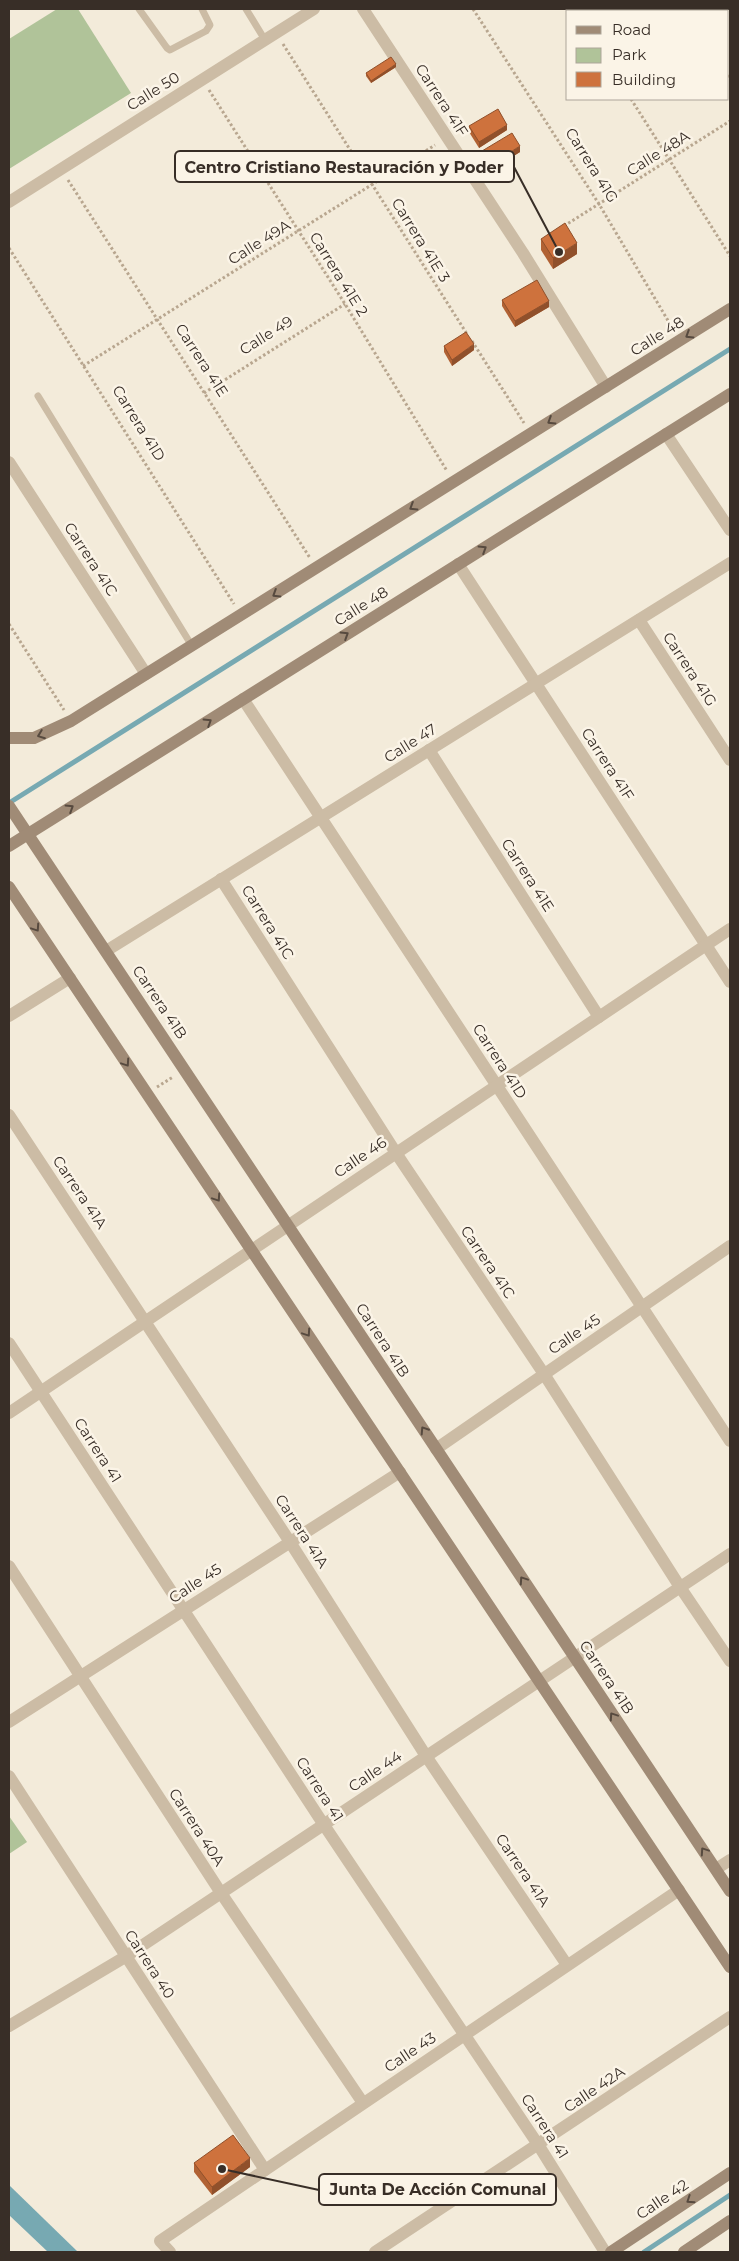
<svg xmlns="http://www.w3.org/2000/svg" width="739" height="2261" font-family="Montserrat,sans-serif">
<rect width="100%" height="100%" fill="#f3ebda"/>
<g fill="#b0c399">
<path d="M57,9h21l53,84 -122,76v-130z"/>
<path d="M9,1816l18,26 -18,12z"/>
</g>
<path fill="#77a9b2" d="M9,2185l69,67h-30l-39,-37z"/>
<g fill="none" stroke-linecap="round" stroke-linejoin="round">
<g stroke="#77a9b2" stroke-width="5">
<path d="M9,803l721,-454"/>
<path d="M644,2252l86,-57"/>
</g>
<g stroke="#b8a68f" stroke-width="3" stroke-dasharray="2.5 2.5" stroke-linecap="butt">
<path d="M473,9l126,195 74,125"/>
<path d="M573,9l2,2"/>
<path d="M685,9l2,2"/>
<path d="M283,44l184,290"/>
<path d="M728,75l2,4"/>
<path d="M209,90l136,214 102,167"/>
<path d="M631,99l99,157"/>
<path d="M68,180l242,378"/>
<path d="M564,226l166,-105"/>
<path d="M9,248l225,356"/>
<path d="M472,341l52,82"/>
<path d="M83,366l352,-221"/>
<path d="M204,393l141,-89"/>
<path d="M9,624l55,86"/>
<path d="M157,1087l16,-10"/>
</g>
<g stroke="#ccbca5" stroke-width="7">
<path d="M139,9l28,39 3,2 36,-19 4,-6 -8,-16"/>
<path d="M246,9l19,31"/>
<path d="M38,396l154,250"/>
</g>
<g stroke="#ccbca5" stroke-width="12">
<path d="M363,9l160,244 83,134"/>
<path d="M9,202l305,-193"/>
<path d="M666,434l64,96"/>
<path d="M9,462l137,212"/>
<path d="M458,564l272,418"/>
<path d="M639,620l91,140"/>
<path d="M243,699l487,742"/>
<path d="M429,750l170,267"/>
<path d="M221,879l175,274 148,221 136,213 50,74"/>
<path d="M106,951l624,-388"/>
<path d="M9,1016l61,-38"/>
<path d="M9,1115l281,427 136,214 141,209"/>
<path d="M9,1343l315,482 215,321 66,106"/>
<path d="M9,1413l721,-484"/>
<path d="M436,1449l294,-203"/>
<path d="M9,1566l212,327 142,210"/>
<path d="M9,1722l391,-250"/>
<path d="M9,1776l256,394"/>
<path d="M716,1869l14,-9"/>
<path d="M9,2026l116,-69 605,-403"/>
<path d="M170,2252l-10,-11 519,-351"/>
<path d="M375,2252l355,-235"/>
</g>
<g stroke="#a08b76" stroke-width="12">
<path d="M9,738h25l37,-17 659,-412"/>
<path d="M9,806l721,1085"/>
<path d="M9,846l721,-452"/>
<path d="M9,887l721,1080"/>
<path d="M611,2252l119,-79"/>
<path d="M684,2252l46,-31"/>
</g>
</g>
<g fill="#b16234">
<path d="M396,67l-25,16 -5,-7v-3z"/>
<path d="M469,126l38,4 -28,18 -10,-16z"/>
<path d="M482,151l38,1 -30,19 -8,-14z"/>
<path d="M541,239l36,15 -24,15 -12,-19z"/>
<path d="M502,300l47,7 -34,20 -13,-21z"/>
<path d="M444,346l30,4 -22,16 -8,-14z"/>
<path d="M194,2163l56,4 -38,28 -18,-23z"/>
</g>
<g fill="#90502b">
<path d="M396,64v3l-25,16v-2z"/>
<path d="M507,125v5l-28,18v-6z"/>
<path d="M520,146v6l-30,19v-6z"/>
<path d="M577,243v11l-24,15v-11z"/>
<path d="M549,301v6l-34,20v-6z"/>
<path d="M474,344v6l-22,16v-6z"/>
<path d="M250,2158v9l-38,28v-8z"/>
</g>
<g fill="#ce723d" stroke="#90502b">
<path d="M391,57l5,7 -25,17 -5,-8z"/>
<path d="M498,109l9,16 -28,17 -10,-16z"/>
<path d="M512,133l8,13 -30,19 -8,-14z"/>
<path d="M565,223l12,20 -24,15 -12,-19z"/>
<path d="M537,280l12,21 -34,20 -13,-21z"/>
<path d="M466,332l8,12 -22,16 -8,-14z"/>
<path d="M233,2135l17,23 -38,29 -18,-24z"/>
</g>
<defs><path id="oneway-chevron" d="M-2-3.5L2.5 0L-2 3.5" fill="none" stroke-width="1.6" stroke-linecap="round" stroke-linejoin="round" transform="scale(1.25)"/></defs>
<g stroke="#574a3f">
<use href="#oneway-chevron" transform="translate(689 335) rotate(148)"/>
<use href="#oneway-chevron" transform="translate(551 421) rotate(148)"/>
<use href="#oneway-chevron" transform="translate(413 507) rotate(148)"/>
<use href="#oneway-chevron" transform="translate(483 549) rotate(-32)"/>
<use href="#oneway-chevron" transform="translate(276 594) rotate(148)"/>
<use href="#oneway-chevron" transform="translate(345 635) rotate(-32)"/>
<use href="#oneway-chevron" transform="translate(208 722) rotate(-32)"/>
<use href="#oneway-chevron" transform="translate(41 735) rotate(159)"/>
<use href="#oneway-chevron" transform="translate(70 808) rotate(-32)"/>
<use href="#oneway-chevron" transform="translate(36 928) rotate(56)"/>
<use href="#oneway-chevron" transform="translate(126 1063) rotate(56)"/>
<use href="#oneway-chevron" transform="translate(217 1198) rotate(56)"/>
<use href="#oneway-chevron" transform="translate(307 1333) rotate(56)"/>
<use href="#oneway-chevron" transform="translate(424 1430) rotate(-123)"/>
<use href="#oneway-chevron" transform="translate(523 1580) rotate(-124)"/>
<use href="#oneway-chevron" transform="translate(613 1716) rotate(-124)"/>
<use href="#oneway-chevron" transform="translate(704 1851) rotate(-124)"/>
<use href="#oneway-chevron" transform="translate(690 2200) rotate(146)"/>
</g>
<g text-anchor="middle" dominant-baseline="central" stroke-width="5" stroke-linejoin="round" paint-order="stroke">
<g font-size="15" fill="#382e27" stroke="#fbf4e7">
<text transform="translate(153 91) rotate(-32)">Calle 50</text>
<text transform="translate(442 100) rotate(57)">Carrera 41F</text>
<text transform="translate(658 153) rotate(-32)">Calle 48A</text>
<text transform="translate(592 165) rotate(58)">Carrera 41G</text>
<text transform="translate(421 240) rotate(58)">Carrera 41E 3</text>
<text transform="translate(259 242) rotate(-32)">Calle 49A</text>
<text transform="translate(339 274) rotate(58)">Carrera 41E 2</text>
<text transform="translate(266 335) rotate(-32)">Calle 49</text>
<text transform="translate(657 336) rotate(-32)">Calle 48</text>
<text transform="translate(202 360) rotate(57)">Carrera 41E</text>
<text transform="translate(139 423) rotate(58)">Carrera 41D</text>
<text transform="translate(91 559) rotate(57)">Carrera 41C</text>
<text transform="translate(361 606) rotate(-32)">Calle 48</text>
<text transform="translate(690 669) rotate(57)">Carrera 41G</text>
<text transform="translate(410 743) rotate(-32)">Calle 47</text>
<text transform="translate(608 764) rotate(57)">Carrera 41F</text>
<text transform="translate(528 875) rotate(57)">Carrera 41E</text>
<text transform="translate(268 922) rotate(58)">Carrera 41C</text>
<text transform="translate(160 1002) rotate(56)">Carrera 41B</text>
<text transform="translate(500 1061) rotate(57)">Carrera 41D</text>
<text transform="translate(360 1157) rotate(-34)">Calle 46</text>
<text transform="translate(80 1192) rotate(56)">Carrera 41A</text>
<text transform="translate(488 1262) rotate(56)">Carrera 41C</text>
<text transform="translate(574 1334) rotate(-34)">Calle 45</text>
<text transform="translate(383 1340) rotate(57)">Carrera 41B</text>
<text transform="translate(98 1450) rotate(57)">Carrera 41</text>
<text transform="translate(302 1531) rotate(57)">Carrera 41A</text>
<text transform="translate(195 1583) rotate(-33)">Calle 45</text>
<text transform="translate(607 1677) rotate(56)">Carrera 41B</text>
<text transform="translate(375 1771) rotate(-34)">Calle 44</text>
<text transform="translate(320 1789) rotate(57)">Carrera 41</text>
<text transform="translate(197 1827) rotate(57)">Carrera 40A</text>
<text transform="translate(523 1870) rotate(56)">Carrera 41A</text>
<text transform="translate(150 1964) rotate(57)">Carrera 40</text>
<text transform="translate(410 2052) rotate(-34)">Calle 43</text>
<text transform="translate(594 2089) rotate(-34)">Calle 42A</text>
<text transform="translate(545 2126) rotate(57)">Carrera 41</text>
<text transform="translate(662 2199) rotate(-34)">Calle 42</text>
</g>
</g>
<path fill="none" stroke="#382e27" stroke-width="2" d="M559 252L514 167M222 2169L319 2190"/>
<g fill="#382e27" stroke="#fbf4e7" stroke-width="2">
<circle cx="559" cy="252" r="5"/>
<circle cx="222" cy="2169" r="5"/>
</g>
<g fill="#fbf4e7" stroke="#382e27" stroke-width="2">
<rect x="175" y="151" width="339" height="31" rx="5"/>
<rect x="319" y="2174" width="237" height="31" rx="5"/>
</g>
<g font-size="16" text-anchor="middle" font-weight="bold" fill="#382e27">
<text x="344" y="173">Centro Cristiano Restauración y Poder</text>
<text x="438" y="2195">Junta De Acción Comunal</text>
</g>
<rect width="739" height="2261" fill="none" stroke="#382e27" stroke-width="20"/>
<rect x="566" y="10" width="162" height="90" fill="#fbf4e7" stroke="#ada59a"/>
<rect x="576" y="26" width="25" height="8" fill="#a08b76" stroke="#ada59a"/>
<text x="612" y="35" font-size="15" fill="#382e27">Road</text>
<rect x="576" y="48" width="25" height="15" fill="#b0c399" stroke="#ada59a"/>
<text x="612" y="60" font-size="15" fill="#382e27">Park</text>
<rect x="576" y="72" width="25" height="15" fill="#ce723d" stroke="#ada59a"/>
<text x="612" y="85" font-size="15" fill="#382e27">Building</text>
</svg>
